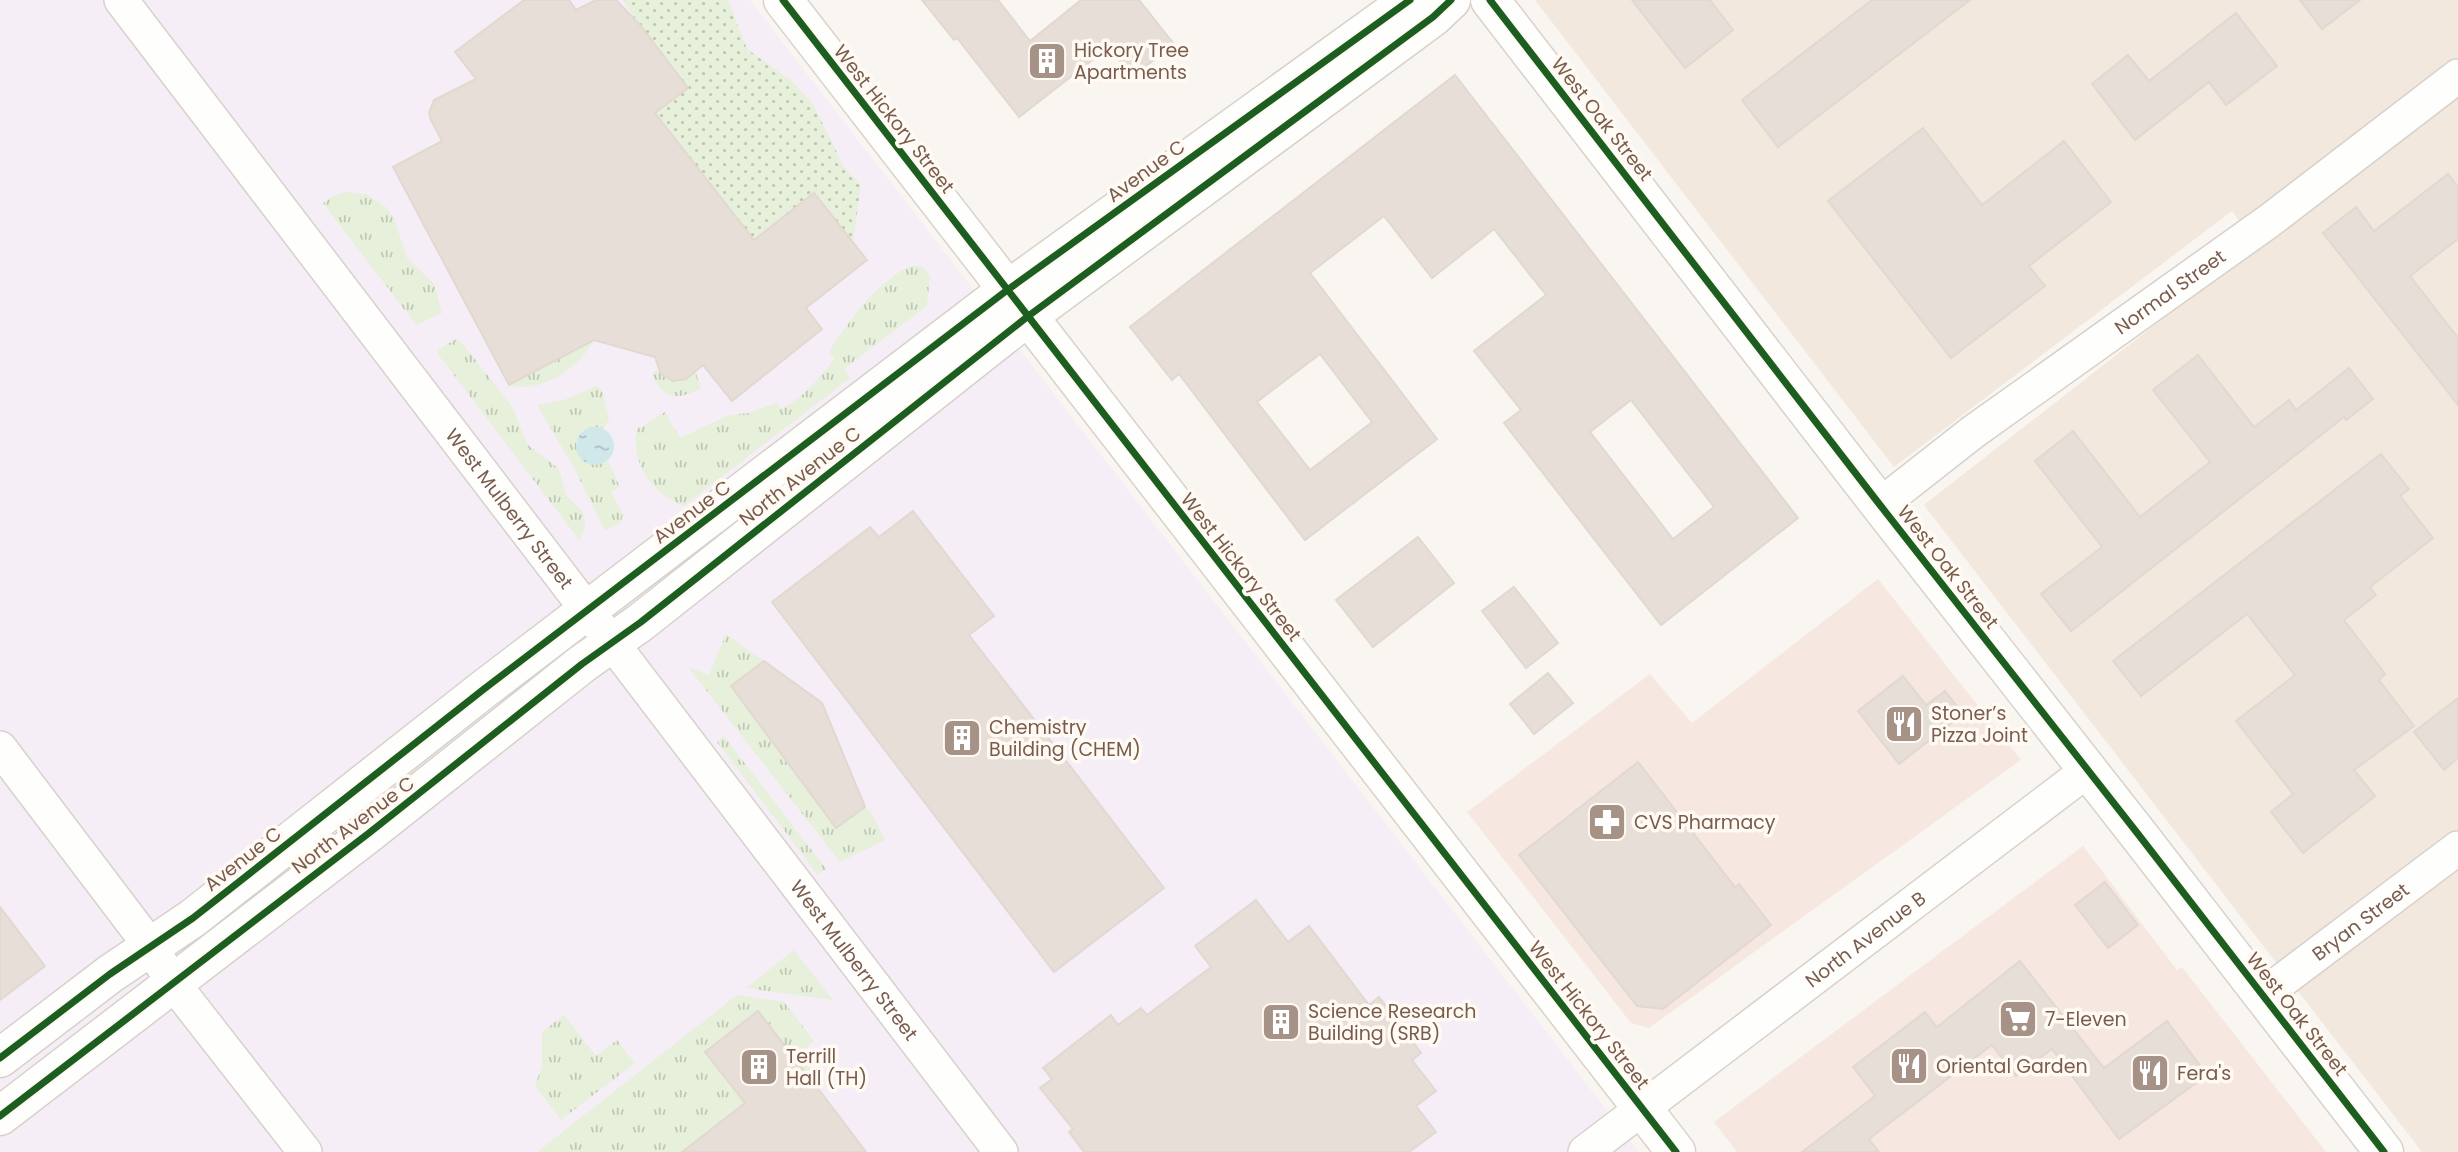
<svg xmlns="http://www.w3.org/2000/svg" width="2458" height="1152" font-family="Poppins,sans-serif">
<defs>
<pattern id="grass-tufts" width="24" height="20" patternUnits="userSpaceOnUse" patternTransform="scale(1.75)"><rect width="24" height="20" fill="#e7f0db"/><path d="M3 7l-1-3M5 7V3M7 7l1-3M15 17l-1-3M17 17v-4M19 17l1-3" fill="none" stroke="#c0c6b4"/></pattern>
<pattern id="park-dots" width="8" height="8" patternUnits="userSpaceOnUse" patternTransform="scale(1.75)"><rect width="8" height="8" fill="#e7f0db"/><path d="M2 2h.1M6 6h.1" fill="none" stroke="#c0c6b4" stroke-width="1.8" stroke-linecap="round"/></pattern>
<pattern id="water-ripples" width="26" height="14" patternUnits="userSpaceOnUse" patternTransform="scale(1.75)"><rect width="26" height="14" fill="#d0e8ea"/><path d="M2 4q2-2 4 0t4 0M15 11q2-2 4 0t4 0" fill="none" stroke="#aebfc0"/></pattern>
</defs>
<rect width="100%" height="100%" fill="#f9f5f0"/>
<path fill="#f2e8de" d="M1535,0h923v1152h-36l-498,-647 333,-260 -25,-34 -338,256z"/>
<g fill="#f6e8e1">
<path d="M1878,579l143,181 -372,268 -18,-5 -164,-211 183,-138 42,49z"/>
<path d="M2083,846l94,124 5,-3 144,185h-589l-23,-30z"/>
</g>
<path fill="#f6eef6" d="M0,0h750l889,1152h-1639z"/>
<g fill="url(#grass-tufts)">
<path d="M347,192l19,2 21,14 8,13 12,37 27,26 8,29 -26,12 -93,-122 13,-8z"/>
<path d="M909,266h13l8,10 -3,30 -83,63 6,9 -166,128c-32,-12 -54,-43 -47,-77l28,-17 15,26 49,-23 20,-2 28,-10 4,6c23,-12 38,-30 53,-50l-5,-8c25,-35 42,-63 80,-85z"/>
<path d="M456,339l8,6 49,63 15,37 31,24 7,26 15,15 3,7 1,9 -5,15 -143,-188 1,-3z"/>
<path d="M594,340c-13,27 -55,55 -85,45z"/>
<path d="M658,369c11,18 24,14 37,1l6,19c-25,11 -37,12 -49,-16z"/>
<path d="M596,386l6,4 7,29 -5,9 -6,-1 -21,11c-4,19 14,33 31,23l12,26 -9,5 12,22 -2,8 -16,9 -30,-61 -38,-65 30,-6z"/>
<path d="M726,634l38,27 -33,25 105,142 29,-21 7,7 13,26 -45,22 -152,-195 21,8z"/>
<path d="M724,736l102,133 -8,6 -101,-133z"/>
<path d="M794,950l39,50 -87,-12z"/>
<path d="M737,995l47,7 30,39 -14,12 19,25 -5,5 -56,-72 -53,40 40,52 -63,49h-145z"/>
<path d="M564,1015l32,41 21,-16 18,23 -74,57 -26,-34 7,-20v-34z"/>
</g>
<path fill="url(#park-dots)" d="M623,0h105l19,49 45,32 21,23 31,63 17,18 -8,57 -39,-49 -60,47 -99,-127 33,-26 -51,-65z"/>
<circle fill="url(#water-ripples)" cx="595" cy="446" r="19"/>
<g fill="#e6ded7" stroke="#e2d8d2" stroke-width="2" fill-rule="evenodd">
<path d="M524,0h45l7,10 20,-10h20l24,25 48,63 -33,25 99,127 60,-47 53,67 -61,48 16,21 -90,72 -29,-36 -17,14 -13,2 -12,-7 -6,-17 -61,-17 -85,45 -116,-218 49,-26 -11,-21 -2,-7 5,-13 42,-21 -21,-27z"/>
<path d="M922,0h76l32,41 51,-41h58l35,44 -42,33 -23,-30 -90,70 -62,-79 -3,2z"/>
<path d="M1632,0h78l23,30 -48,38z"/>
<path d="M1872,0h98l-192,147 -36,-47z"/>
<path d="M2300,0h60l-38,29z"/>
<path d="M2236,13l41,53 -51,39 -17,-23 -74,58 -43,-56 36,-29 21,26z"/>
<path d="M1455,75l343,443 -137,107 -157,-202 17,-13 -47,-59 72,-56 -52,-66 -62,49 -48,-62 -74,57 127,166 -132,101 -126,-166 -7,6 -42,-53zM1320,354l52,68 -62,48 -53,-68zM1631,400l83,107 -41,32 -83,-107z"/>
<path d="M1923,128l59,77 82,-64 47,61 -82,64 16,20 -94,72 -123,-157z"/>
<path d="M2448,174l10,13v52l-48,37 48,62v67l-135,-172 33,-26 18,24z"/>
<path d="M2198,355l56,72 35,-27 7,10 53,-42 24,31 -27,21 -2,-3 -273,214 -30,-37 61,-47 -67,-86 38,-30 67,86 70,-55 -57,-72z"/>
<path d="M2381,454l28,35 -9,7 33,42 -63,49 6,8 -32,25 41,54 -6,6 35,46 -60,44 21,26 -72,57 -32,-41 22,-18 -57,-73 59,-46 -48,-61 -106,82 -28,-35z"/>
<path d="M913,511l81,105 -25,19 195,253 -110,84 -282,-370 98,-75 9,10z"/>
<path d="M1418,537l36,46 -81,64 -37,-47z"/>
<path d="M1514,587l44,56 -32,25 -44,-57z"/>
<path d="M764,661l58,42 43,104 -29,21 -105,-142z"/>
<path d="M1548,673l25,30 -39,31 -24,-30z"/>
<path d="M1903,676l23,29 19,-14 18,23 -64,50 -41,-53z"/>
<path d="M2458,698v60l-14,12 -30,-38z"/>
<path d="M1638,762l97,125 4,-3 32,41 -108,84 -26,-3 -118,-151z"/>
<path d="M2105,882l33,43 -30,23 -33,-43z"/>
<path d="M1256,900l32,42 21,-16 60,79 10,-8 42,56 -9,7 24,31 -20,15 20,26 -27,20h-325l-15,-20 4,-3 -33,-41 12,-9 -9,-11 68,-53 7,10 23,-17 6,7 64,-48 -16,-21z"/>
<path d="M0,907l45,59 -45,34z"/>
<path d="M2020,961l84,107 63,-47 40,54 -88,64 -67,-90 -36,27 -24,-31 -123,94 10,13h-77l73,-56 -22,-29 72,-55 12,15z"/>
<path d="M758,1011l62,80 46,61h-184l63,-49 -40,-51z"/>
</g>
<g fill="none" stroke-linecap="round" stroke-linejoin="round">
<g stroke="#d7d1cb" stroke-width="36">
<g id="minor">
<path id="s1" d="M121,0l880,1152"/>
<path id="s2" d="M1880,505l93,-73 296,-211 189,-145"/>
<path d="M0,748l151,199 22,36 132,169"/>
<path id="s3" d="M2263,995l195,-147"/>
<path id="s4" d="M1585,1152l503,-382"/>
</g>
</g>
<g stroke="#d7d1cb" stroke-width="41">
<g id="tertiary">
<path d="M0,1058l110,-84 83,-56 291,-229 522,-398 404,-291"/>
<path d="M0,1116l369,-283 213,-169 59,-42 386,-305 406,-300 18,-17"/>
</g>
</g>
<g stroke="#d9d2cb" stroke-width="41">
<g id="secondary">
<path d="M783,0l893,1152"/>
<path d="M1490,0l390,505 258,329 246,318"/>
</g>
</g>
<use href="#minor" stroke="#fefefd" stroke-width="33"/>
<use href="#tertiary" stroke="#fefefd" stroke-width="38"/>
<use href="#secondary" stroke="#fefefd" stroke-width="38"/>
<g stroke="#fffaf3" stroke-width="11">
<g id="cycleway">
<path d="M783,0l893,1152"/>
<path d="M1490,0l390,505 258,329 246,318"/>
<path d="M0,1058l110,-84 83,-56 291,-229 522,-398 404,-291"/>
<path d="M0,1116l369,-283 213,-169 59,-42 386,-305 406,-300 18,-17"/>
</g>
</g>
<use href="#cycleway" stroke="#1b5e20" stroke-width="7"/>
</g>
<defs>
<g id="building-square" transform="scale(2.0125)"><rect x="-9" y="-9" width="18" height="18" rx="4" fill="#a69286" stroke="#fffaf3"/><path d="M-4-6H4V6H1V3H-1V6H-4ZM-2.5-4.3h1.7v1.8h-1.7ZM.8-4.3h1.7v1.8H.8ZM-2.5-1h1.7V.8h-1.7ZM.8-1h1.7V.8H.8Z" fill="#fff"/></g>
<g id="restaurant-square" transform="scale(2.0125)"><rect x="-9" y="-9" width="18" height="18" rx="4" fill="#a69286" stroke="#fffaf3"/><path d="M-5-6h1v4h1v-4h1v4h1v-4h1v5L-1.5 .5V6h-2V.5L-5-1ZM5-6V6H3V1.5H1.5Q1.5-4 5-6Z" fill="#fff"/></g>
<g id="pharmacy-square" transform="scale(2.0125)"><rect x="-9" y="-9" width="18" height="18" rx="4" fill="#a69286" stroke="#fffaf3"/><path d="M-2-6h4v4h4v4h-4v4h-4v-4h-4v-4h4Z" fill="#fff"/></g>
<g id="supermarket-square" transform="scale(2.0125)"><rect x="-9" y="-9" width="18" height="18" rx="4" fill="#a69286" stroke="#fffaf3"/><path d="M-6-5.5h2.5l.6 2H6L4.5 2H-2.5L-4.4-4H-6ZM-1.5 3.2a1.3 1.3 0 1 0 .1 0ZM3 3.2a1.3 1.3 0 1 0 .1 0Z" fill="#fff"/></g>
</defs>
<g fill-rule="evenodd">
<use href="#building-square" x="1047" y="61"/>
<use href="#restaurant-square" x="1904" y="724"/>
<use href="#building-square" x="962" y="738"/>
<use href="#pharmacy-square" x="1607" y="822"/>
<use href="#supermarket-square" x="2018" y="1019"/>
<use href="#building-square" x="1281" y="1022"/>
<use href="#restaurant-square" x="1909" y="1066"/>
<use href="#building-square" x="759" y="1067"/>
<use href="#restaurant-square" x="2150" y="1073"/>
</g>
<g text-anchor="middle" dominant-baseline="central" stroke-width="7" stroke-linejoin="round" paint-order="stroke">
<g font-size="19" fill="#7a5c4d" stroke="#fffaf3" text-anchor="start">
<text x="1074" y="50">Hickory Tree<tspan x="1074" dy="22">Apartments</tspan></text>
<text x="1931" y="713">Stoner’s<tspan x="1931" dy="22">Pizza Joint</tspan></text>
<text x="989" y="727">Chemistry<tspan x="989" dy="22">Building (CHEM)</tspan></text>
<text x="1634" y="822">CVS Pharmacy</text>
<text x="1308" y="1011">Science Research<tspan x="1308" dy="22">Building (SRB)</tspan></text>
<text x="2045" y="1019">7-Eleven</text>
<text x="786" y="1056">Terrill<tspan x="786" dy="22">Hall (TH)</tspan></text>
<text x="1936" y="1066">Oriental Garden</text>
<text x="2177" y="1073">Fera's</text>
</g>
<g font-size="19" fill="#7a5c4d" stroke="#fffaf3">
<text transform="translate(894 119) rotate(52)">West Hickory Street</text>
<text transform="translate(1602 119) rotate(52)">West Oak Street</text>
<text transform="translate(1146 171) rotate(-36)">Avenue C</text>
<text stroke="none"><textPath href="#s2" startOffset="360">Normal Street</textPath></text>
<text transform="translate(800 476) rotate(-38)">North Avenue C</text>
<text stroke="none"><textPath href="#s1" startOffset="640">West Mulberry Street</textPath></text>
<text transform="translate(692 512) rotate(-37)">Avenue C</text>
<text transform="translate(1241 567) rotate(52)">West Hickory Street</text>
<text transform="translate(1948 567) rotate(52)">West Oak Street</text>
<text transform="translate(353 825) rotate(-37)">North Avenue C</text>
<text transform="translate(243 859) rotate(-38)">Avenue C</text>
<text stroke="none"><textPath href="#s3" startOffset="122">Bryan Street</textPath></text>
<text stroke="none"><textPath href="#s4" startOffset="352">North Avenue B</textPath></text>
<text stroke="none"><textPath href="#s1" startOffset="1208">West Mulberry Street</textPath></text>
<text transform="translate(2297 1014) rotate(52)">West Oak Street</text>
<text transform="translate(1589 1015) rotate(52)">West Hickory Street</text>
</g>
</g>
</svg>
